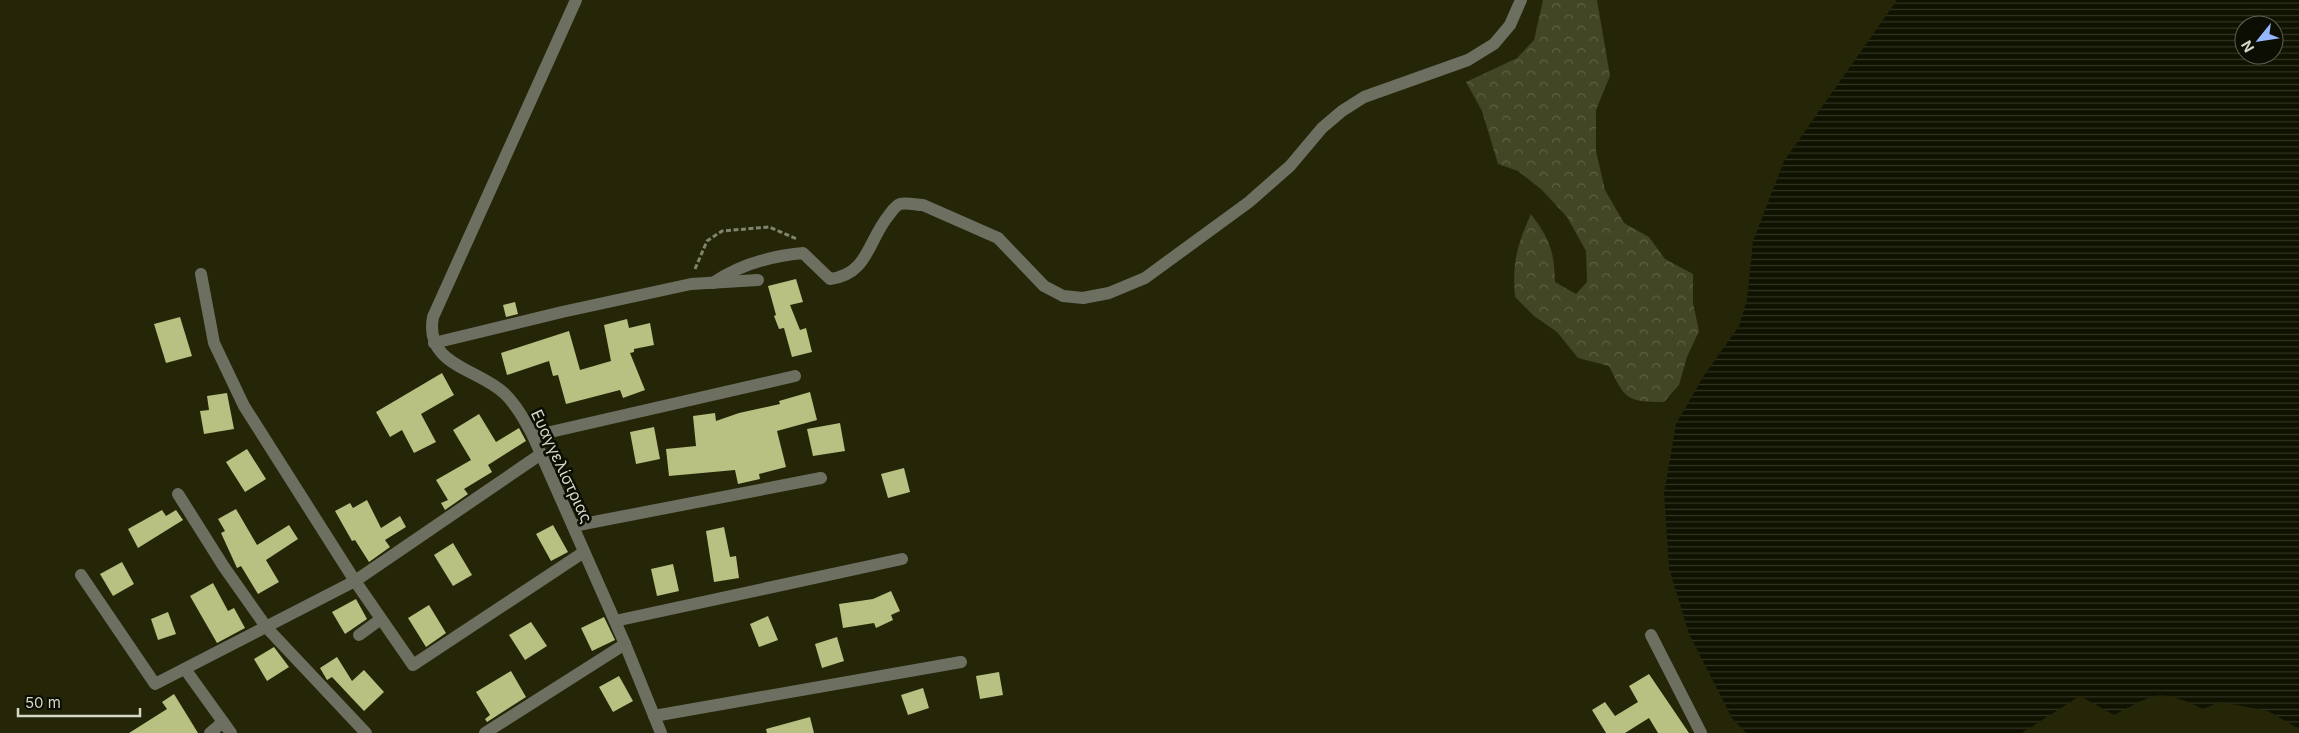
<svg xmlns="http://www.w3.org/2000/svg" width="2299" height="733" font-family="Inter,sans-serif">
<defs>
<pattern id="forest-crowns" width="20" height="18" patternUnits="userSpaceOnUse" patternTransform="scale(1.25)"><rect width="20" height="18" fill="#424624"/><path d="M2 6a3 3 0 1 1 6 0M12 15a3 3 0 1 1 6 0" fill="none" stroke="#5d6042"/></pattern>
<pattern id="water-rules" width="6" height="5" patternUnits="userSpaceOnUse" patternTransform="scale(1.25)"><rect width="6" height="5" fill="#101200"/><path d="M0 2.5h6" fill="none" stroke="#323424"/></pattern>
</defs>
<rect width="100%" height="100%" fill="#242607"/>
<path fill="url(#forest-crowns)" d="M1543,0h54l13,76 -14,34v41l9,39 19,33 25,14 16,22 28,15v29l6,28 -12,26 -8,28 -15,17c-38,0 -39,-3 -55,-36l-31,-8 -21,-26 -23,-16 -19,-19c-3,-34 2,-52 16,-83 19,26 23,36 24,68l21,12 11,-12 -1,-31 -19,-34 -25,-27 -24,-19 -20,-7 -16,-53 -16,-29 51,-24 17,-18z"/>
<path fill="url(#water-rules)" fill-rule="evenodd" d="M1897,0h402v729l-31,-18 -48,-9 -17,7c-45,-21 -46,-16 -89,6l-34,-19 -58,37h-276l-14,-15 -43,-84 -20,-66 -5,-75 12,-69 27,-47 36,-51 8,-26 6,-59 31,-80zM2244,25h30v30h-30z"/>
<g fill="#b8c082">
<path d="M796,279l7,23 -13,3 10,25 6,-2 6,24 -20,5 -8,-29 -5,1 -5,-13 2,-1 -8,-29z"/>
<path d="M515,302l3,12 -12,3 -3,-12z"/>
<path d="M180,317l12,39 -26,7 -12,-39z"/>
<path d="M627,319l2,9 21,-5 4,22 -20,4v3l-4,1 15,37 -22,8 -3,-8 -54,14 -8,-29 -5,1 -4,-15 -42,14 -6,-22 68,-22 11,39 31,-9 -7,-36z"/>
<path d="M442,373l12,22 -33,19 15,28 -22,11 -12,-23 -12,7 -14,-25z"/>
<path d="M810,392l7,28 -40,11 9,36 -27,7 1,5 -22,5 -3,-14 -66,6 -3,-27 30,-3 -3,-30 22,-3 1,8 23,-8 41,-9 -1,-3z"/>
<path d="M227,393l7,36 -30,5 -4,-23 9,-1 -2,-14z"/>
<path d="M479,414l17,28 23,-14 7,13 -38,24 4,7 -28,17 4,5 -23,16 -4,-7 7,-3 -12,-20 35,-20 -18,-30z"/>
<path d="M840,423l5,28 -32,5 -6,-27z"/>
<path d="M654,427l6,32 -24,5 -6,-32z"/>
<path d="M247,449l19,30 -21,13 -19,-30z"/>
<path d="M904,468l6,24 -22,6 -7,-24z"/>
<path d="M367,500l14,28 19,-12 6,11 -21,13 5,7 -21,15 -14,-22 -3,1 -17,-30 15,-8 3,5z"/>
<path d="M236,509l21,36 32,-20 9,14 -32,21 13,22 -21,12 -17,-28 -4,2 -16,-35 4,-2 -7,-12z"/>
<path d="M162,510l4,6 10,-6 7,10 -45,28 -10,-19z"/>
<path d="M553,525l15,27 -17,9 -15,-27z"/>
<path d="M724,527l6,30 6,-1 3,22 -25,4 -8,-51z"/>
<path d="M453,543l19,32 -19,11 -19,-31z"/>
<path d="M122,562l12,22 -21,12 -13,-22z"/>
<path d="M673,564l6,27 -22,5 -6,-27z"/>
<path d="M213,583l15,28 6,-3 11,20 -28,15 -27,-47z"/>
<path d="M891,591l9,20 -9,4 2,5 -17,8 -2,-5 -31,5 -4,-24 34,-5z"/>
<path d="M356,599l11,20 -22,15 -13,-22z"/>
<path d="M429,605l17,28 -20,14 -18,-29z"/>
<path d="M168,612l8,22 -18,6 -7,-21z"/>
<path d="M768,616l10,24 -19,7 -9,-23z"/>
<path d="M604,617l11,23 -23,11 -11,-23z"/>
<path d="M531,622l16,24 -22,14 -16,-25z"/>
<path d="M837,637l7,24 -22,7 -7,-24z"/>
<path d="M274,647l15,20 -22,14 -13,-22z"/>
<path d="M337,657l15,24 12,-11 20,22 -20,19 -32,-34 -5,3 -7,-12z"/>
<path d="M511,671l15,26 -39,25 -2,-3 5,-4 -14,-23z"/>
<path d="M999,672l4,23 -23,4 -4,-23z"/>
<path d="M1649,674l40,59h-31l-9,-15 -24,15h-19l-14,-23 13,-8 10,14 23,-14 -9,-16z"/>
<path d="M619,676l14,25 -20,11 -14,-25z"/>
<path d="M923,688l6,20 -21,7 -7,-20z"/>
<path d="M174,694l24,39h-69l38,-24 -5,-7z"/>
<path d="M810,717l4,16h-47l-1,-4z"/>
</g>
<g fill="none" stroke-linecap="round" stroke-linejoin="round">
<path stroke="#82846d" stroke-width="3" stroke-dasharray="5 2.5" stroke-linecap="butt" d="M695,269l12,-28 15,-10 47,-4 28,12"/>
<g stroke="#6d6f61" stroke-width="12">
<path d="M576,0l-143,317c-9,49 45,51 72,77 12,12 20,27 28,42l92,208 36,89"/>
<path d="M201,274l13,69 30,63 111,175 58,84 171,-113"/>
<path d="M713,283c26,-18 58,-27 90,-30l27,26c38,-4 38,-39 59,-64 3,-4 6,-9 11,-11 7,-2 16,1 23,1l75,33 46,48 19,10 20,2 26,-5 36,-15 104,-76 41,-36 32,-38 20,-17 22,-14 104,-37 26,-16 16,-19 11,-25"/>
<path d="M434,343l128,-31 129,-28 67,-4"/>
<path d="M533,436l262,-60"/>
<path d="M178,494l46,73 43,61 99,105"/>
<path d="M573,526l248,-48"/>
<path d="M81,575l74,109 200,-103 186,-127"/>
<path d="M615,621l287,-62"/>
<path d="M359,635l22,-16"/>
<path d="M1651,635l50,98"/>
<path d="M185,669l46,64"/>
<path d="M654,716l307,-54"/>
<path d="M210,733l13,-11"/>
<path d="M485,733l140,-89"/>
</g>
</g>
<g text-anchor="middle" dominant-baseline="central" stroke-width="5" stroke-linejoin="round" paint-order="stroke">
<g font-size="16" fill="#d6d8c7" stroke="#0d0e03">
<text transform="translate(562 466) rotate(65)">Ευαγγελίστριας</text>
</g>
</g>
<g transform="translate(2259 40) rotate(240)"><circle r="24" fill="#0d0e03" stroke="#5d5f51"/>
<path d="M0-4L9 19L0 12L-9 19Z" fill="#95b7fd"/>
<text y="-8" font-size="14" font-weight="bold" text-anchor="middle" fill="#d6d8c7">N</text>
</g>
<path d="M18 708v8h122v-8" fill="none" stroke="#d6d8c7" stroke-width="2.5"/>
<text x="25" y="708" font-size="15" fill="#d6d8c7" stroke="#0d0e03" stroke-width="4" paint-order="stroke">50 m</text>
</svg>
